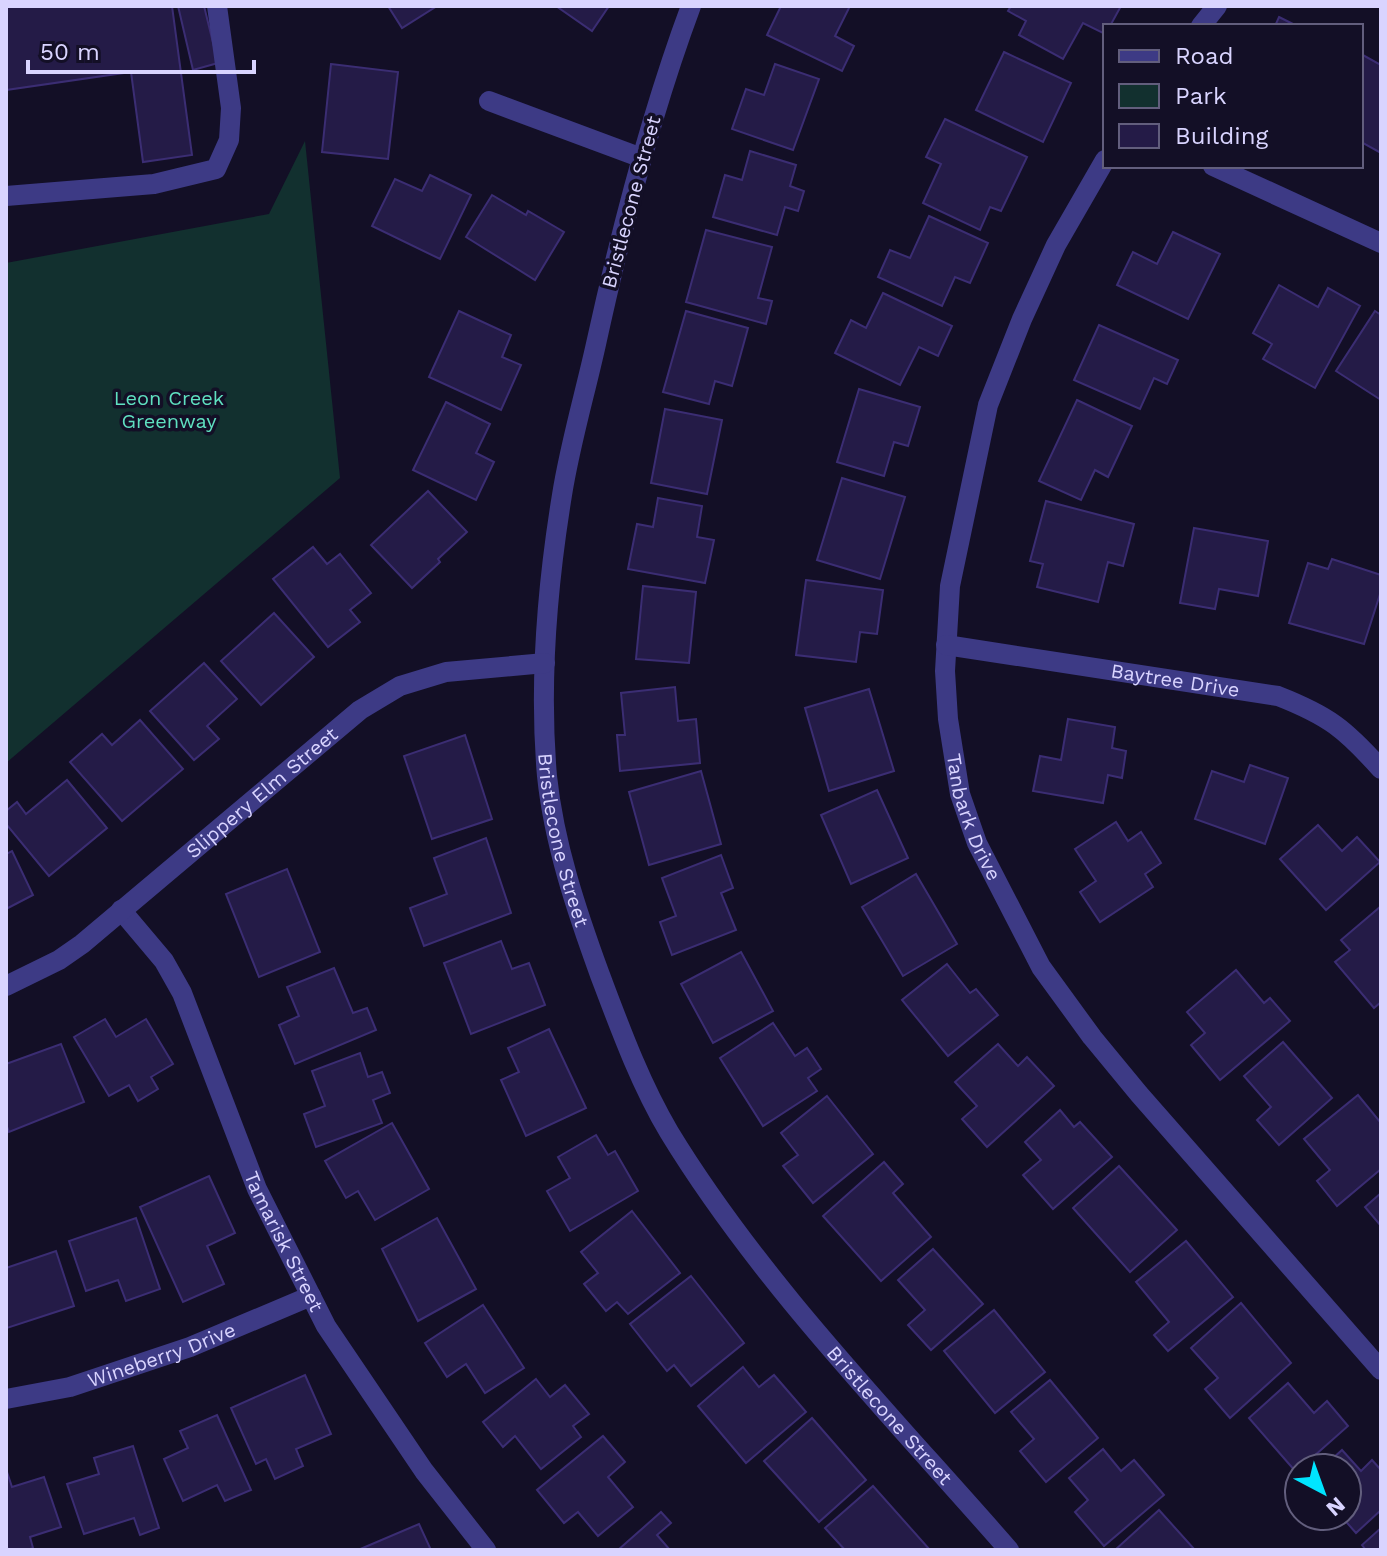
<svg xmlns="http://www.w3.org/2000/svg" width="1387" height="1556" font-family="'Work Sans',sans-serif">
<rect width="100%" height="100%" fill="#130f26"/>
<path fill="#12302f" d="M305,141l35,337 -334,285v-500l263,-49z"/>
<g fill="#241b47" stroke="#3b2d73" stroke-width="2">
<path d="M6,6h166l20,149 -49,7 -12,-90 -125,18z"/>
<path d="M178,6h26l14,57 -25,7z"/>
<path d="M388,6h49l-35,22z"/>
<path d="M556,6h53l-17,25z"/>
<path d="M781,6h69l-15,30 19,10 -12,25 -75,-36z"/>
<path d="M1011,6h110l-11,20h-5v8l-22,-11 -20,36 -44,-24 7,-14 -18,-10z"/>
<path d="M1279,17l18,9h-22z"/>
<path d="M1004,52l67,31 -28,59 -67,-32z"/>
<path d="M1361,54l20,11v88l-20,-11z"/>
<path d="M331,64l67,8 -10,87 -66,-7z"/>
<path d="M775,64l44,15 -26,71 -61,-21 14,-40 18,6z"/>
<path d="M945,119l82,38 -26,54 -11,-4 -10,23 -57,-27 18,-39 -15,-7z"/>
<path d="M750,151l46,14 -6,21 14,5 -6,20 -13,-4 -8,28 -64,-18 12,-42 17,5z"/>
<path d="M430,175l41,20 -31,64 -68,-33 23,-47 27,12z"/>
<path d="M492,195l34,20 2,-4 36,21 -29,48 -69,-43z"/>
<path d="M929,216l59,27 -18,40 -15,-6 -13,29 -64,-29 12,-27 20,8z"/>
<path d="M706,230l66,17 -14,51 14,3 -6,23 -80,-22z"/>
<path d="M1173,232l47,22 -32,65 -71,-34 16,-33 24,12z"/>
<path d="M1279,285l39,22 10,-19 32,18 -45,82 -52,-29 9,-15 -19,-11z"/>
<path d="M883,293l69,33 -14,30 -19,-9 -19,38 -65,-32 16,-33 15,8z"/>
<path d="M459,311l52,24 -9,22 19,8 -20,45 -72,-33z"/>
<path d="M686,311l62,17 -16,58 -17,-5 -6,23 -46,-12z"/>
<path d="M1375,311l6,4v85l-45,-29z"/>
<path d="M1099,325l79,35 -11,24 -13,-6 -14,31 -66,-29z"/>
<path d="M859,389l61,18 -12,39 -14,-4 -10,34 -47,-14z"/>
<path d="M1077,400l55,26 -24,51 -13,-7 -14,30 -42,-19z"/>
<path d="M446,402l44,22 -14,29 18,9 -18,38 -63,-30z"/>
<path d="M665,409l57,11 -15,74 -56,-11z"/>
<path d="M842,478l63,19 -25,82 -63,-19z"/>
<path d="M428,491l39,41 -29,27 2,3 -28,26 -41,-43z"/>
<path d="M658,498l44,8 -5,31 17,3 -9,43 -77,-14 9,-45 16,3z"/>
<path d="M1046,501l88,23 -11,42 -15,-4 -10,40 -61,-15 6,-23 -13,-3z"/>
<path d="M1194,528l74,13 -10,55 -39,-7 -4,20 -35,-6z"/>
<path d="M313,547l14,17 13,-10 31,39 -21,17 10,12 -32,25 -55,-68z"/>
<path d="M1332,559l49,16v16l-17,53 -75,-21 19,-60 20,6z"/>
<path d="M806,580l77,10 -6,44 -17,-2 -4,30 -60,-7z"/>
<path d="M643,586l53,6 -7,71 -53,-4z"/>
<path d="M274,613l40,44 -53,48 -40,-44z"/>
<path d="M204,663l33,36 -30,27 12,13 -25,21 -44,-49z"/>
<path d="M675,687l3,34 18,-2 4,44 -80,8 -3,-36h8l-4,-42z"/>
<path d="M869,689l25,82 -65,20 -24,-83z"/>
<path d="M1068,719l47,8 -3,21 14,3 -4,27 -14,-3 -5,28 -70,-12 7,-35 21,4z"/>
<path d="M140,720l43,49 -61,52 -52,-59 32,-28 10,11z"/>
<path d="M465,735l27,84 -60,20 -28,-83z"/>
<path d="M1250,765l38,13 -23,66 -70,-25 17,-48 32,11z"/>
<path d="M701,771l20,73 -72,21 -20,-73z"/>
<path d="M67,780l40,48 -58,48 -43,-52v-13l11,-9 9,12z"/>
<path d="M877,790l31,68 -57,26 -30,-69z"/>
<path d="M1116,822l12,19 13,-9 20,31 -16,11 8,13 -53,35 -20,-30 16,-11 -21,-32z"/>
<path d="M1318,825l24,26 15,-14 23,25 -54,48 -46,-51z"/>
<path d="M486,838l25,75 -87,33 -14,-38 37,-14 -13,-36z"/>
<path d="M12,851l21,44 -27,14v-55z"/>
<path d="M721,855l12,33 -12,5 15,37 -64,25 -12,-33 16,-6 -14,-38z"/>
<path d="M287,869l33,83 -61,25 -33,-83z"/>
<path d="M916,874l41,70 -54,32 -41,-69z"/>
<path d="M1380,907l1,95 -7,6 -39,-46 15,-12 -9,-10z"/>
<path d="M501,941l11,28 17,-6 16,42 -74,29 -27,-71z"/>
<path d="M741,952l32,59 -60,32 -32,-59z"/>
<path d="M947,964l23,29 6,-4 22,26 -50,41 -46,-56z"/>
<path d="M334,968l19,45 14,-5 9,22 -81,34 -16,-39 20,-9 -12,-29z"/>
<path d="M1236,970l28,33 6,-5 20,23 -70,59 -29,-35 14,-12 -18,-21z"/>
<path d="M105,1019l11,18 30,-18 27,45 -22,13 7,12 -20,12 -9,-16 -20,11 -35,-59z"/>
<path d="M773,1023l22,33 12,-8 14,21 -13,9 9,13 -54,35 -43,-68z"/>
<path d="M549,1029l37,79 -60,28 -25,-56 18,-8 -11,-24z"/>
<path d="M1283,1042l49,56 -53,47 -22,-25 14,-13 -27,-31z"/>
<path d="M61,1044l23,58 -75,30 -3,-8v-60z"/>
<path d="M998,1044l20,22 9,-9 27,29 -67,61 -25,-28 15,-13 -22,-24z"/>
<path d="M360,1053l8,24 14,-5 8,21 -17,7 9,23 -66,24 -12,-33 21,-8 -13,-35z"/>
<path d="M1358,1095l23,28v46l-44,37 -20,-25 13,-11 -26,-31z"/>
<path d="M827,1096l46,58 -60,49 -30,-37 15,-11 -17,-22z"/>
<path d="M1060,1110l14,17 6,-5 32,35 -59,52 -30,-34 18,-15 -16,-18z"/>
<path d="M392,1123l37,66 -54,31 -17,-29 -12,7 -21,-37z"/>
<path d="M596,1135l12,20 7,-4 23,40 -68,40 -23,-40 23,-13 -12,-21z"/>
<path d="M884,1162l19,22 -10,9 38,44 -50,44 -58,-65z"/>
<path d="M1119,1166l58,64 -47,42 -57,-64z"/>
<path d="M209,1176l26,57 -28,13 17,38 -41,18 -43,-95z"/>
<path d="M1381,1193v33l-16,-19z"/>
<path d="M632,1211l48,62 -52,41 -11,-12 -11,9 -22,-27 14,-11 -17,-21z"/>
<path d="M136,1218l24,71 -34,12 -8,-21 -32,11 -17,-50z"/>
<path d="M437,1218l39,71 -58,32 -36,-72z"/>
<path d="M1186,1241l47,56 -65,54 -14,-16 15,-13 -33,-40z"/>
<path d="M933,1249l50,55 -52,46 -23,-25 17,-15 -27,-30z"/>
<path d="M56,1251l18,55 -67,22 -1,-60z"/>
<path d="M691,1276l53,67 -53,43 -17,-21 -7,6 -37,-47z"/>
<path d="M1241,1303l50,60 -61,55 -25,-29 13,-11 -27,-30z"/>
<path d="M483,1305l41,63 -39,25 -19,-29 -19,13 -22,-34z"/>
<path d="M994,1310l51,62 -50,41 -51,-62z"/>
<path d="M743,1367l16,20 15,-12 32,37 -60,51 -48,-57z"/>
<path d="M305,1375l26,59 -35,15 7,17 -28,13 -9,-20 -10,5 -25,-56z"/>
<path d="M536,1379l14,18 15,-12 24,29 -16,12 8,11 -40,32 -26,-33 -12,11 -20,-25z"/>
<path d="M1050,1380l48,58 -52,44 -26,-31 14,-12 -23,-27z"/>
<path d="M1288,1383l26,30 13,-12 21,25 -52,46 -47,-54z"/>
<path d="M217,1415l34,75 -26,11 -8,-16 -34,16 -19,-42 24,-11 -8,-17z"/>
<path d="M812,1418l54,62 -47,42 -55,-61z"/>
<path d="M603,1436l22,26 -17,15 25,30 -35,29 -20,-24 -14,11 -27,-33z"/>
<path d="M133,1446l26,82 -19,7 -6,-17 -50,16 -17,-50 32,-10 -5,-16z"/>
<path d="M1103,1449l18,22 13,-11 30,35 -60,51 -29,-34 13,-12 -19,-22z"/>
<path d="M1342,1450l19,21 11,-11 9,10v40l-25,23 -15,-17h6v-48h-25z"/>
<path d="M6,1469l6,18 32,-10 17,50 -31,10 3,11 -6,2h-19l-2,-7z"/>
<path d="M873,1486l57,64h-85l-20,-22z"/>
<path d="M1159,1510l36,40h-80z"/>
<path d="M661,1512l10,11 -14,12 13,15h-52z"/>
<path d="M419,1524l12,26h-73z"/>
<path d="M1381,1528v22h-15l-4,-5z"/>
</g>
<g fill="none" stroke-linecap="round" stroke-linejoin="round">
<g stroke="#3d3a85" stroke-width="20">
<path id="s1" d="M691,6c-41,110 -70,224 -95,338 -11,50 -26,100 -34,151 -15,92 -23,188 -15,281 7,68 30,136 53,199 20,53 40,108 69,157 92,151 224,285 340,418"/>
<path d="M1201,26l16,-20"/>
<path d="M489,101l153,57"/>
<path id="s2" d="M1105,160l-49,85 -34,74 -34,86 -38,181 -5,85 3,48 12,75 17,49 64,124 51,70 47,57 242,276"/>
<path d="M1213,166l168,77"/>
<path d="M6,196l148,-12 62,-15 13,-29 2,-32 -14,-102"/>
<path id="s3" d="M946,645l332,51c51,20 67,33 103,73"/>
<path id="s4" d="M121,910l43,51 18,32 75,196 69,137 98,145 62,79"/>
<path id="s5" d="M6,986l53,-26 23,-16 278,-234 40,-24 46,-14 99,-9"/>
<path id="s6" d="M6,1399l64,-12 120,-40 121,-51"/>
</g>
</g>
<g text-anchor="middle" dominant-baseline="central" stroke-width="7" stroke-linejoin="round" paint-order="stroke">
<g font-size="20" fill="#d9d4ff" stroke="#130f26">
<text transform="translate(631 202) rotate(-75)">Bristlecone Street</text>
<text stroke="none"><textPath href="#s3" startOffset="232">Baytree Drive</textPath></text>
<text stroke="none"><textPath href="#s5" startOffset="322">Slippery Elm Street</textPath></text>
<text stroke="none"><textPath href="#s2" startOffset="692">Tanbark Drive</textPath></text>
<text stroke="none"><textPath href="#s1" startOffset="854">Bristlecone Street</textPath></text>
<text stroke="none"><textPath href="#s4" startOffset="372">Tamarisk Street</textPath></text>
<text stroke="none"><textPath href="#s6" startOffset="162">Wineberry Drive</textPath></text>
<text stroke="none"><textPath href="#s1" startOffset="1526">Bristlecone Street</textPath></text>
</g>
<g font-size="20" fill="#5fe0c0" stroke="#130f26">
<text x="169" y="398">Leon Creek<tspan x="169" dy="23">Greenway</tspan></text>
</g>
</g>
<rect width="1387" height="1556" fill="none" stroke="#d9d4ff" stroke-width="16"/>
<rect x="1103" y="24" width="260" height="144" fill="#130f26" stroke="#625e7d" stroke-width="2"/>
<rect x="1119" y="50" width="40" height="12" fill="#3d3a85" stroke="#625e7d" stroke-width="2"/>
<text x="1175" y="64" font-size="24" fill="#d9d4ff">Road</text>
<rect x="1119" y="84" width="40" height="24" fill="#12302f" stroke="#625e7d" stroke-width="2"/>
<text x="1175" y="104" font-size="24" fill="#d9d4ff">Park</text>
<rect x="1119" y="124" width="40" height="24" fill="#241b47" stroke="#625e7d" stroke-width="2"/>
<text x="1175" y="144" font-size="24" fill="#d9d4ff">Building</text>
<g transform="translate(1323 1492) rotate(139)"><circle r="38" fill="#130f26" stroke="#625e7d" stroke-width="2"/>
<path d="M0-6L14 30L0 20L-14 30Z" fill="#00e5ff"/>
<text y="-12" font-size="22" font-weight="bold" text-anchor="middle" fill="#d9d4ff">N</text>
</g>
<path d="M28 60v12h226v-12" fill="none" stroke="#d9d4ff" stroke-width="4"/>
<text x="40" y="60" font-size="24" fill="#d9d4ff" stroke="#130f26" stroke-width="6" paint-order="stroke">50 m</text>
</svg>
